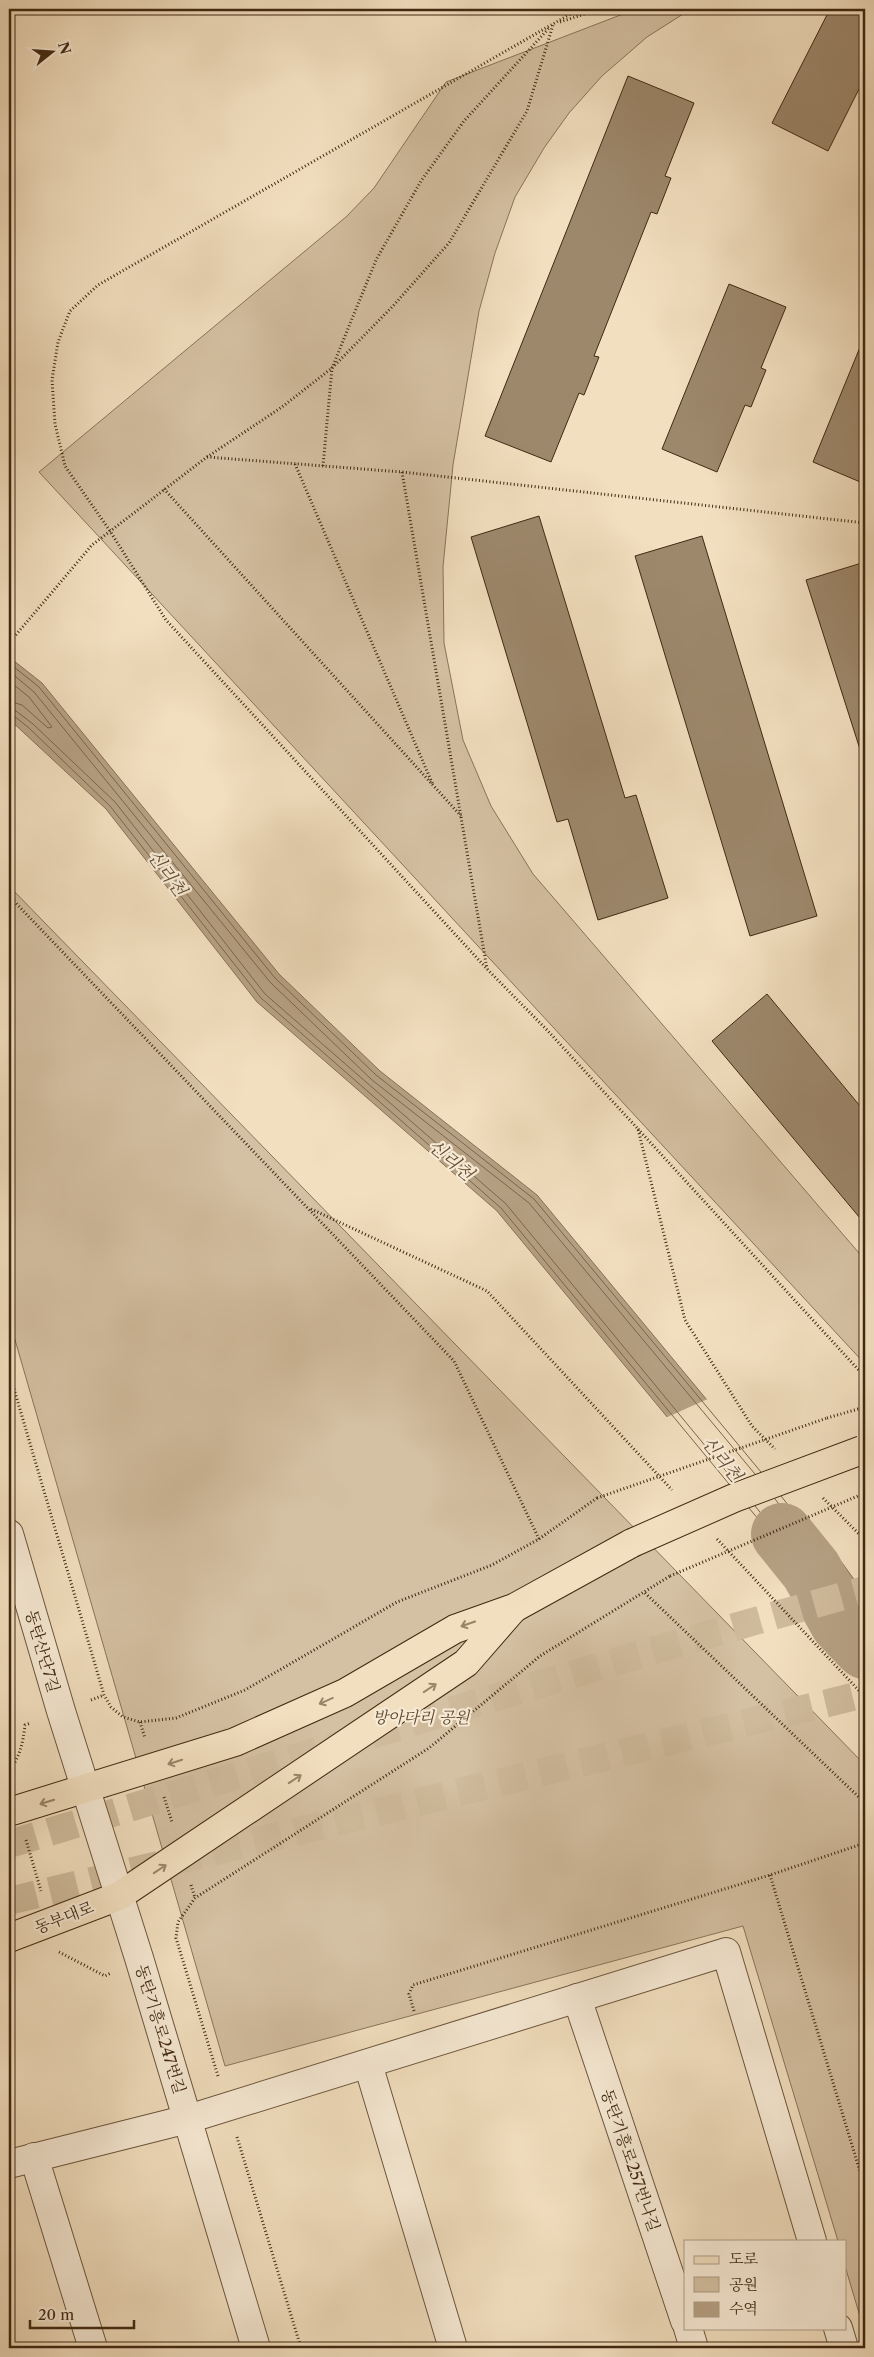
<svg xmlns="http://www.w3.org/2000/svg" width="874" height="2357" font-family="'Libre Caslon Text','Noto Serif KR',serif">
<rect width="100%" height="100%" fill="#f2dfbf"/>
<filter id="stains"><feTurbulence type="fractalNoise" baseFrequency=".004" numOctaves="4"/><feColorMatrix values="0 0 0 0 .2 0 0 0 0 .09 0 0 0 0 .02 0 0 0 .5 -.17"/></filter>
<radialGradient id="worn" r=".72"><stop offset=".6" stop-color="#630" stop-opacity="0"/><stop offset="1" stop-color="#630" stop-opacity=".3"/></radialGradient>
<g fill="#d4c0a2" stroke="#8a745a">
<path d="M636,9h55l-44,28 -45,39 -33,37 -25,35 -29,49 -20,56 -16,58 -26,154 -10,102 1,76 19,97 28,66 42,68 332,386v104l-826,-892 307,-255 28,-29 72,-106z"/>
<path d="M9,886l856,879v568l-20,-67v-25h-7l-95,-315 -518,140 -216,-747z"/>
</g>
<path fill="#b6a184" stroke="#877156" d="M9,657l33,26 237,291 101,97 157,124 306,369 22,31v43l-73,-70 -295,-357 -240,-209 -151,-193 -97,-90z"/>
<path fill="#f2dfbf" d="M710,1398l126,154 -46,17 -125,-151z"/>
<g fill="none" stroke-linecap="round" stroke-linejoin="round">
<g stroke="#7c654b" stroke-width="1">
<path d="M9,663l30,24 236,291 101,97 158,124 227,273"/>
<path d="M9,671l25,21 236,290 102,98 157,123 226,271"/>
<path d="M9,681l20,16 23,30 -4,1 -26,-23 -13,-4"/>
<path d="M9,709l7,2 17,13 82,78 150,192 241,210 229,278"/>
<path d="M9,715l5,1 15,12 81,78 151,192 240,210 228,276"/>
<path d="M781,1496l78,99 6,2"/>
<path d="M775,1499l79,100 11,5"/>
<path d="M755,1506l45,55 65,62"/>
<path d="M749,1508l47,57 69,67"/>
</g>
<path stroke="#b6a184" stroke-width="62" d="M782,1534l29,36 30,53 24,25"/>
</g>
<g fill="#9d886c" stroke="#412912">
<path d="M830,9h35v83l-6,-3 -31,62 -56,-28z"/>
<path d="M628,76l66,27 -29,73 6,2 -14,36 -6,-2 -57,144 5,1 -15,38 -5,-2 -28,69 -66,-26z"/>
<path d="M729,284l57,23 -25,61 5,2 -15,37 -6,-2 -28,67 -55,-23z"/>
<path d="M865,335v149l-52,-22z"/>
<path d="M539,516l86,282 11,-3 32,103 -70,22 -30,-101 -11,3 -86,-285z"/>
<path d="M702,536l115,380 -67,20 -115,-380z"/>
<path d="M865,562v203l-59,-185z"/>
<path d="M767,994l98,118v112l-153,-183z"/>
</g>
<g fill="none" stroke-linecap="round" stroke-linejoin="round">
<path stroke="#cfbb9c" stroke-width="28" stroke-dasharray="28 14" stroke-linecap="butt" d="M9,1901l856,-207"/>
<path stroke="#cfbb9c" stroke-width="28" stroke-dasharray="28 14" stroke-linecap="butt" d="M9,1844c285,-85 569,-174 856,-254"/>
<g stroke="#6d563d" stroke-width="30">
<g id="minor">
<path d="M9,1534l52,177 78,247 117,390"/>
<path d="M577,1998l108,323"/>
<path d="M368,2064l85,284"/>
<path d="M34,2157l59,191"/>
<path d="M9,2164l179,-45 538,-167 86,289"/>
<path d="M688,2328l6,20"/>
<path d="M838,2328l6,20"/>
</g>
</g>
<g stroke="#412912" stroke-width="30">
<g id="primary">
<path d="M9,1812l226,-70 110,-49 110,-64 59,-21 118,-65"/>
<path d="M9,1938l110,-42 347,-233 47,-54"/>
</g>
</g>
<g stroke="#412912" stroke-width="3" stroke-dasharray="1 2.5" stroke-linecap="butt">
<path d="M579,9l-481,276 -28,26 -12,31 -6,38 3,44 10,42 45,65 56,89 322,350 59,60 91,99 47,191 67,106 23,23"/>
<path d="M560,22l40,-13"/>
<path d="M207,457l195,15 463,51"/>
<path d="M295,464l138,321"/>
<path d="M323,466l9,-98 44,-108 45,-79 43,-60 86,-94"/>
<path d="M402,472l85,497"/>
<path d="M164,489l297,327"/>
<path d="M9,643l83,-98 115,-88 75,-50 50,-39 61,-62 56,-63 78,-132 26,-86"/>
<path d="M9,896l445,465 85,178"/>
<path d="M638,1129l227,248"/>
<path d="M311,1209l176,82 185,199"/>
<path d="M9,1372l95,323 7,12 12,10 17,5 36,-4 69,-28 152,-88 95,-37 47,-26 58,-41"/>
<path d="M827,1418l38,-11"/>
<path d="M823,1498l42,42"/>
<path d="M717,1539l148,158"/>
<path d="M645,1593l220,210"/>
<path d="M91,1700l13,-5"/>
<path d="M140,1722l5,16"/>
<path d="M9,1771c11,-14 14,-28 16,-46l6,-2"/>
<path d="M164,1797l8,25"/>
<path d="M26,1840l15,51"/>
<path d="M770,1875l95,313"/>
<path d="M191,1885l4,13"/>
<path d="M59,1952l46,24 6,-3"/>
<path d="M414,2011l-5,-17 4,-9 357,-110 95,-32"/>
<path d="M218,2076l-42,-138 2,-16 17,-24 234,-150 111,-92 130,-80"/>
<path d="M237,2137l64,211"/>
</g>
<use href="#minor" stroke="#f7ead5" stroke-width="28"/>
<use href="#primary" stroke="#f2dfbf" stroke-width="28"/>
<g stroke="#412912" stroke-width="30" stroke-linecap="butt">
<path id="primary-bridge" d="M632,1543l102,-45 128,-48"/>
</g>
<g stroke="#412912" stroke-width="3" stroke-dasharray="1 2.5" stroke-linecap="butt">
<path d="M597,1498l230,-80"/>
<path d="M670,1576l195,-83"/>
</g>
<use href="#primary-bridge" stroke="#f2dfbf" stroke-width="28"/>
</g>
<defs><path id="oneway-shaft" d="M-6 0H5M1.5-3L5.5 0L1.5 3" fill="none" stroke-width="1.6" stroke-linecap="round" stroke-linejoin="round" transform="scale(1.25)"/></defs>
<g stroke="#9a8468">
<use href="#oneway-shaft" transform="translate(468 1624) rotate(161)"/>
<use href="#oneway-shaft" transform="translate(430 1688) rotate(-34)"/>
<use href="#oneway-shaft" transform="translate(326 1701) rotate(156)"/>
<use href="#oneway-shaft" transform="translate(175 1762) rotate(162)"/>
<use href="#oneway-shaft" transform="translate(295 1779) rotate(-34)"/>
<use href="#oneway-shaft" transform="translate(47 1802) rotate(163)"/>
<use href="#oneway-shaft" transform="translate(160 1869) rotate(-34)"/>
</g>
<g text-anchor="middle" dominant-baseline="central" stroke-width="4.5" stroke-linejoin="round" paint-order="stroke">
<g font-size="16" fill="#412912" stroke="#f7ead5">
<text transform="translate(43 1651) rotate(74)">동탄산단7길</text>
<text transform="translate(64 1917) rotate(-21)">동부대로</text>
<text transform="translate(161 2029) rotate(73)">동탄기흥로247번길</text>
<text transform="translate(631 2160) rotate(71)">동탄기흥로257번나길</text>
</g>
<g font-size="16" font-style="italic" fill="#5e472f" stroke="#f7ead5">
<text x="421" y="1717">방아다리 공원</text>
</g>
<g font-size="18" font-style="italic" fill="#644d34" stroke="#f7ead5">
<text transform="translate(167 873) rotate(54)">신리천</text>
<text transform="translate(451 1160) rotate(40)">신리천</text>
<text transform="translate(722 1459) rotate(51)">신리천</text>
</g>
</g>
<rect width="874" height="2357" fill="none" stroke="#f2dfbf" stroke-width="30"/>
<rect x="10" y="10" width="854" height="2337" fill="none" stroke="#412912" stroke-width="2.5"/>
<rect x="15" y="15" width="844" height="2327" fill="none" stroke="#412912"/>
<rect x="684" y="2240" width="162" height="90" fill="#f7ead5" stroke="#ae9d87"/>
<rect x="694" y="2256" width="25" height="8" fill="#f2dfbf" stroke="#ae9d87"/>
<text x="729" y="2264" font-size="15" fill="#412912">도로</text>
<rect x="694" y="2277" width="25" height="15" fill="#d4c0a2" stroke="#ae9d87"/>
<text x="729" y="2290" font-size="15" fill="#412912">공원</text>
<rect x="694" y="2302" width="25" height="15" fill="#b6a184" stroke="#ae9d87"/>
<text x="729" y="2314" font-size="15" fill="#412912">수역</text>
<g transform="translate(52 52) rotate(73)" stroke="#f7ead5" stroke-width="4" paint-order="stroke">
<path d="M0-4L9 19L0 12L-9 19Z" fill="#412912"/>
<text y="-8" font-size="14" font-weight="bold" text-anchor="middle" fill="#412912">N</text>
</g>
<path d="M30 2320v8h104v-8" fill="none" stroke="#412912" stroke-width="2.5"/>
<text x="38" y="2320" font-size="15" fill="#412912" stroke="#f7ead5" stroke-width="4" paint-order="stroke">20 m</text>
<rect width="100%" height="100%" filter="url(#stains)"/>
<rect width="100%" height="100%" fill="url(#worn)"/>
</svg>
